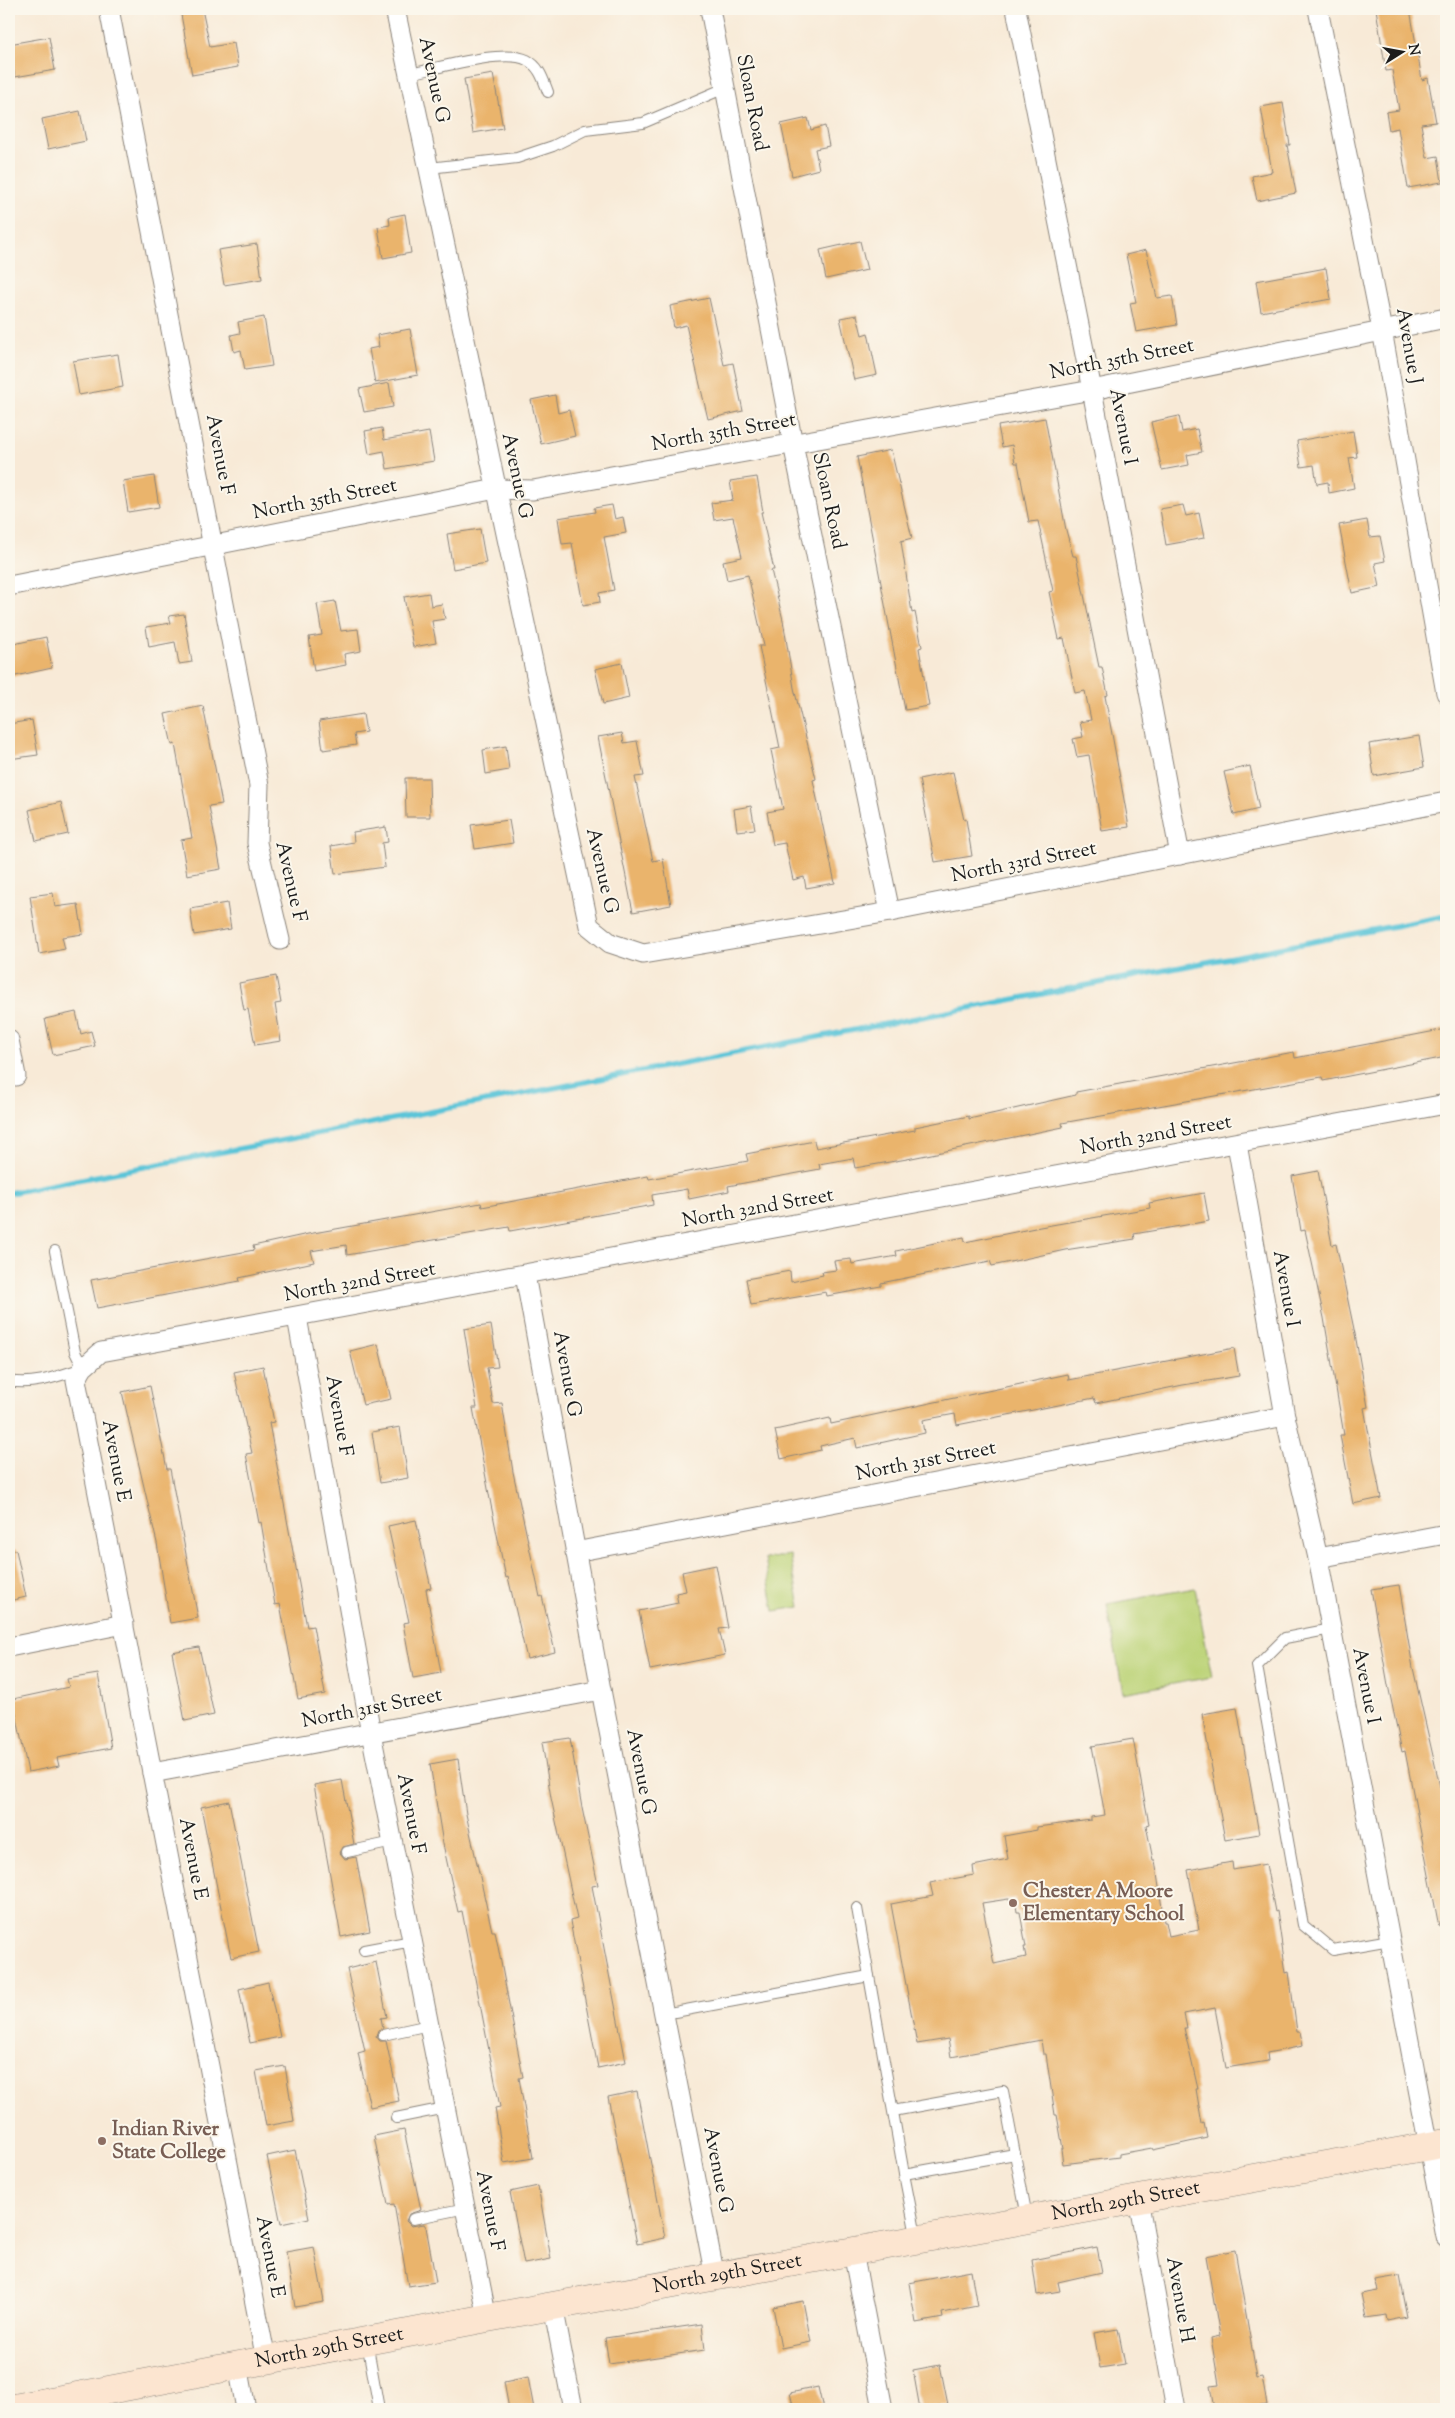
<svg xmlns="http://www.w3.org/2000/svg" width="1455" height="2418" font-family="'Sorts Mill Goudy',serif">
<rect width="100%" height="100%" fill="#fbf7ec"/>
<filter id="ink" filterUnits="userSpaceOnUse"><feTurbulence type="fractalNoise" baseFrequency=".02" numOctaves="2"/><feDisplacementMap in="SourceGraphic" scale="10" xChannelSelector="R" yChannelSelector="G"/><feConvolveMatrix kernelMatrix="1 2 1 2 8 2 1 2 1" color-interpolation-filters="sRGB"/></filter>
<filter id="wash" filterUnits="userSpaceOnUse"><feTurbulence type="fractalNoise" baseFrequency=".0096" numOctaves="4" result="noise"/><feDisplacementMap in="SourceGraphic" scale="20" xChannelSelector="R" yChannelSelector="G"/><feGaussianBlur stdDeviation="1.12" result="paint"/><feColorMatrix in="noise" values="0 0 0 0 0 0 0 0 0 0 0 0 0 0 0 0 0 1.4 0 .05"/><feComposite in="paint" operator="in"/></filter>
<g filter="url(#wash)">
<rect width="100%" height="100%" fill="#f8ead7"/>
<g fill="#bcd377" stroke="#6c784a">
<path d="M790,1555l10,52 -26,4 -9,-52z"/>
<path d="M1195,1588l17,89 -89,16 -16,-89z"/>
</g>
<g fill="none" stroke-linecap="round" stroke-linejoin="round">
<path stroke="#5cc5d8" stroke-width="5.5" d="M9,1193l1437,-277"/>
</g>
<g id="blocks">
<g fill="#eab46c" fill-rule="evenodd">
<path d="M180,9h22l8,38 24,-4 4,24 -46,8z"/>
<path d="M1376,9h34l12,71 6,-2 8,44 -15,2 6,34 11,-2 4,26 -34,6 -10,-60 -9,2 -3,-18 13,-2 -7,-40 -6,1z"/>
<path d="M49,37l6,33 -40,7 -6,-33z"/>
<path d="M493,74l10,54 -30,5 -9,-54z"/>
<path d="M1283,103l7,42h-3l9,48 -39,8 -5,-25 20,-4 -11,-65z"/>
<path d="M80,111l6,30 -38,8 -6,-30z"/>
<path d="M808,118l3,12 14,-4 4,20 -14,3 4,20 -27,7 -11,-52z"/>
<path d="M405,214l6,39 -28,5 -5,-31 12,-2 -1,-8z"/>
<path d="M860,241l7,29 -41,9 -6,-29z"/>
<path d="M257,244l5,35 -38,6 -6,-35z"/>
<path d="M1146,250l11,48 15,-2 5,29 -41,7 -6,-29 6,-1 -10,-47z"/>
<path d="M1326,268l5,31 -70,13 -5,-31z"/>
<path d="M709,298l15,67 9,-2 10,48 -35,8 -22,-94 -12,3 -4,-22z"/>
<path d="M857,315l5,20 6,-2 9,42 -23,5 -14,-62z"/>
<path d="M264,317l8,49 -27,4 -4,-20 -7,2 -3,-17 9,-2 -2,-11z"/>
<path d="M410,329l8,46 -43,8 -6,-34 10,-2 -2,-12z"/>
<path d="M118,354l5,33 -44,8 -6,-34z"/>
<path d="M389,383l4,24 -29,5 -5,-23z"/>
<path d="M555,395l3,18 11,-3 6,26 -34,8 -10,-44z"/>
<path d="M1179,416l3,16 15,-3 5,23 -15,3 2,10 -27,5 -11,-48z"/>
<path d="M1045,418l21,112 7,26h3l23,111h3l6,28 -3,1 24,131 -27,4 -13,-76 -12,2 -4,-18 10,-2 -3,-15 11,-2 -6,-29 -10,2 -11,-55 -5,1 -10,-47 4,-1 -15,-70 -9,1 -11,-59h-3l-3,-18 -10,2 -4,-21z"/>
<path d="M382,428l2,12 45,-8 5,29 -47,8 -3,-18 -15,3 -4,-23z"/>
<path d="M1353,431l4,26 -8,1 5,30 -25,5 -1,-11 -11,2 -3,-19 -13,2 -4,-26z"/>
<path d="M891,450l21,88 -11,3 11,72 3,-1 7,35 -3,1 10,58 -24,4 -48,-253z"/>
<path d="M154,476l5,31 -31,5 -5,-31z"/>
<path d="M757,477l6,35h-2l13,58h-3l12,50 11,68 22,91 -3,1 22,103 -29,5 -2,-11 -11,3 -8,-37 -12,2 -6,-33 16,-3 -12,-59 9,-2 -21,-102h5l-16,-71 -21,5 -4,-19 19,-4 -9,-40 -19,3 -3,-17 22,-3 -3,-19z"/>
<path d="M612,505l3,14 8,-2 3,16 -22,4 10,53 -15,3 1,9 -17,3 -11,-62 -10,1 -4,-26 37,-6 -1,-4z"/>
<path d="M1183,505l3,11 13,-3 5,25 -38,7 -6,-36z"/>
<path d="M1367,520l3,17 10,-1 5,25 -10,2 5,24 -28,6 -13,-68z"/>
<path d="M480,529l6,34 -33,6 -6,-35z"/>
<path d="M429,593l2,13 11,-2 3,15 -13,2 4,22 -23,4 -9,-50z"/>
<path d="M335,601l6,30 17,-2 3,22 -17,3 2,11 -32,6 -5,-34 13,-2 -5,-31z"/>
<path d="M184,614l8,48 -13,2 -4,-22 -26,5 -3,-20 25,-4 -2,-7z"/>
<path d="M46,637l6,31 -41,9 -2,-32z"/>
<path d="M622,663l7,35 -26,6 -8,-35z"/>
<path d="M203,706l19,98 -13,2 12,63 -34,6 -6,-35 11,-2 -17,-94 -3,1 -7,-31z"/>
<path d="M363,714l3,18 -12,2 2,11 -33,5 -4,-29z"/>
<path d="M32,720l6,35 -29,4v-35z"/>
<path d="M622,733l2,10 13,-2 7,35 -9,1 18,84 10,-2 8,46 -38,7 -35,-175z"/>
<path d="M1419,736l5,31 -50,9 -5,-32z"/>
<path d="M506,746l3,24 -23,4 -3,-24z"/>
<path d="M1250,766l9,43 -25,6 -10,-43z"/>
<path d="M953,772l11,48 2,-1 6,37 -37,6 -16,-83z"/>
<path d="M405,778h24l1,39h-24z"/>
<path d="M61,802l7,32 -32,7 -7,-31z"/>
<path d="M751,806l4,23 -18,2 -3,-22z"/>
<path d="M509,820l4,23 -38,6 -4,-24z"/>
<path d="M386,827l2,15 -6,1 3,24 -50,7 -4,-28 23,-4 -1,-10z"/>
<path d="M53,893l2,14 23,-3 5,30 -21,3 3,12 -26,5 -9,-58z"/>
<path d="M227,903l4,26 -37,6 -4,-26z"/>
<path d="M276,976l5,27 -6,1 6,37 -26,4 -7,-36 -4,1 -5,-27z"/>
<path d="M76,1012l5,22 10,-3 4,15 -42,9 -8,-36z"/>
<path d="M1446,1029v28l-123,24 -1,-4 -260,46 1,4 -156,32 -52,9 -2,-10 -34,6 1,5 -92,17 1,5 -40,8 -2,-10 -35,6 1,10 -143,26 -1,-4 -162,28 -1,-10 -35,6 3,11 -75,16 1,3 -143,27 -6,-28 163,-30 -1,-4 55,-12 173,-31 1,4 166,-31 1,3 99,-18 -2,-7 68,-13 2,7 99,-18v-3l54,-11v3l107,-24v-3l218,-40 1,6z"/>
<path d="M1318,1171l14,74 4,-1 19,90 13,73 -4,1 17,90 -28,6 -13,-69h4l-20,-117 -19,-88 -4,1 -9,-55z"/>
<path d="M1204,1193l5,28 -75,13 1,5 -70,11 -73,16 -2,-5 -109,22v3l-54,10 -1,-4 -75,13 -5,-26 44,-8 1,11 32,-7 -1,-3 14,-2 -2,-9 17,-2 1,5 45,-8 -1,-5 68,-14 1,5 75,-15 110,-19 -1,-5z"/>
<path d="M491,1325l7,42 -11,1 6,36 9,-1 11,69 27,125 2,-1 13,56 -28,7 -19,-82 -2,1 -15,-73 -18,-97h4l-13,-79z"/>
<path d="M378,1344l13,55 -28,6 -13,-54z"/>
<path d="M1234,1348l5,28 -56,9 -87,18 -2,-5 -137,27 -2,-11 -32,6 2,13 -68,15 -2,-10 -35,8 1,4 -40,9 -6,-29 55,-12 1,6 237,-50 1,6z"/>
<path d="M263,1366l11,56 -5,1 38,204 6,-1 12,68 -27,5 -18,-95 -5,1 -14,-83 -2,1 -13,-69 6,-1 -18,-81z"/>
<path d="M150,1386l17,83h3l28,149 -28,5 -13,-80 -35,-151z"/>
<path d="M400,1427l8,51 -28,5 -8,-51z"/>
<path d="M416,1520l15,68 -5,1 15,84 -28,5 -10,-55 6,-1 -21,-96z"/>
<path d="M9,1550h7l10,47 -17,4z"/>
<path d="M716,1565l12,63 -9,1 6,26 -75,15 -11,-59 39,-8 -2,-10 10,-2 -4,-19z"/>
<path d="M1399,1585l14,83 33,145v113l-7,1 -34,-176 -3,1 -14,-67 -17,-96z"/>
<path d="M199,1647l15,68 -29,6 -13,-69z"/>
<path d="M98,1674l13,74 -54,10 2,8 -31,6 -15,-73 56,-12 -2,-8z"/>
<path d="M1237,1708l22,126 -34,6 -23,-126z"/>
<path d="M570,1738l12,70 16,77 -6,1 34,176 -28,6 -28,-147 7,-2 -26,-121 -9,-56z"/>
<path d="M1133,1739l16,85 -3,1 7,35h2l9,62h2l3,14 30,-6 -11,-60 44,-8 1,8 33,-6 9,48 2,-1 9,62 3,-1 8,60h3l3,14 -36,7 1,8 -42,7 -11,-60 -31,6 3,14h-3l14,61h-2l6,35 2,-1 3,15 -54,12 -1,-2 -33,6v3l-56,7 -2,-15h2l-6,-34h-2l-9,-61h-3l-2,-14 -90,17 -3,-18 -31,5 -26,-140 42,-8 -3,-13 44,-8 -1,-9 35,-7 -4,-23 33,-6v-3l54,-7v-3l14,-2 -13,-69zM1015,1898l2,14h3l6,35h-2l2,10 -32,7 -12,-61z"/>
<path d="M458,1759l8,55 26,117h3l28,146 -4,1 14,80 -29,5 -9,-55 5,-1 -38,-196 -4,1 -15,-68 -13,-80z"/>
<path d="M342,1780l12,64 -11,3 -3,6 5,6 11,-2 14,74 -29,6 -27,-152z"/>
<path d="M229,1801l30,151 -28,6 -30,-151z"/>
<path d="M376,1962l11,55 -6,1 2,10 -5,2 -2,6 4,5h6l13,60 -29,6 -12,-54 7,-2 -18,-82z"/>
<path d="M268,1982l12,55 -30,6 -11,-54z"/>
<path d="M285,2066l9,55 -28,5 -10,-55z"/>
<path d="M637,2091l28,147 -28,6 -29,-147z"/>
<path d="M404,2130l17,80 -12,4 -3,7 5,5 13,-2 2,3 10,55 -28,4 -14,-82 -6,1 -14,-69z"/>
<path d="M295,2150l14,68 -28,6 -14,-68z"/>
<path d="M538,2186l13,73 -27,5 -14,-72z"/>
<path d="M314,2247l10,55 -29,5 -9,-55z"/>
<path d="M1097,2247l5,25 -44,10 2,9 -23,4 -5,-35z"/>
<path d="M1235,2250l22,128 5,-1 5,28 -25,4h-28l-4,-23 9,-1 -8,-47 9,-2 -14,-80z"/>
<path d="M971,2271l6,35 -35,7 1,5 -27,5 -7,-40z"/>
<path d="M1399,2276l8,41 -20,4 -1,-6 -20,3 -5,-24 17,-3 -3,-11z"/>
<path d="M803,2301l8,41 -30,6 -8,-41z"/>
<path d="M702,2324l3,26 -96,14 -4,-26z"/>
<path d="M1118,2329l7,35 -25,4 -6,-35z"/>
<path d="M940,2365l8,40 -28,4 -7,-39z"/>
<path d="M528,2377l6,32h-25l-5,-27z"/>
<path d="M818,2387l5,22h-29l-4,-16z"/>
</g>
</g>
</g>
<g filter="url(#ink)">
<use href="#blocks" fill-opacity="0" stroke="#8a837a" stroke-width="1"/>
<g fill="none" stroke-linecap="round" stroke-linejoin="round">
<g stroke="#8a837a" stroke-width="12">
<g id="lane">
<path d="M409,74c26,-5 95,-26 118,-14 13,7 16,19 21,32"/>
<path d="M429,168l88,-10 36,-12 32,-16 58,-7 82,-35"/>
<path d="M9,1381c25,5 49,-5 74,-13l-8,-16 -20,-101"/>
<path d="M1331,1629l-46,9 -28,28 46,259 30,25 57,-10"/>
<path d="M347,1852l46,-10"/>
<path d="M857,1908l47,266 111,-20 -12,-63 -110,20"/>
<path d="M364,1950l48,-9"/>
<path d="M664,2014l205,-38"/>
<path d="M383,2035l46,-10"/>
<path d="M396,2118l49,-10"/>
<path d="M1015,2154l12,63"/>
<path d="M904,2174l13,66"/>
<path d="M413,2219l53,-11"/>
<path d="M367,2342l12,67"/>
</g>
</g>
<g stroke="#8a837a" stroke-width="21">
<g id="street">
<path d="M109,9l150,776 -2,58 23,97"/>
<path d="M395,9l194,917 21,17 33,11 247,-42 556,-110"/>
<path d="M710,9l83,435 97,468"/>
<path d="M1016,9l76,381 88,465"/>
<path d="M1318,9l64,321 64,363"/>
<path d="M9,586l487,-97 37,1 559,-100 354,-72"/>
<path d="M9,1040l7,36"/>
<path d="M1237,1144l48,272 33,142 128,679"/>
<path d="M525,1275l76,415 114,587"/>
<path d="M297,1317l74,416 116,585"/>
<path d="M575,1552l710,-136"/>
<path d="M1318,1558l128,-24"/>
<path d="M9,1647l115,-23"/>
<path d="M152,1773l449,-83"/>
<path d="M1138,2199l38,210"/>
<path d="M853,2252l30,157"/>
<path d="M553,2306l20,103"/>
<path d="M266,2360l-190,-980 7,-12 18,-16 1345,-248"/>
<path d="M238,2365l8,44"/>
</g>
</g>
<g stroke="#8a837a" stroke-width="29">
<g id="secondary">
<path id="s1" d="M9,2409l478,-91 959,-175"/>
</g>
</g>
<use href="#lane" stroke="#fff" stroke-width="10"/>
<use href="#street" stroke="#fff" stroke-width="19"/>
<use href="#secondary" stroke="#fce5d0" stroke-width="28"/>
</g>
</g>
<g fill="#8d6e63" stroke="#fbf7ec" stroke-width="2">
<circle cx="1013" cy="1903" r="5"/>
<circle cx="102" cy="2141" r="5"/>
</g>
<g text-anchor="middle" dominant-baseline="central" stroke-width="4" stroke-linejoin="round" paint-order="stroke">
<g font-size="20" fill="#1c1c1c" stroke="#fbf7ec">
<text transform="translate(433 80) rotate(78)">Avenue G</text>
<text transform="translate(751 103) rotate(79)">Sloan Road</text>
<text transform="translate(1408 346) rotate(80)">Avenue J</text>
<text transform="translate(1122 360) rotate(-11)">North 35th Street</text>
<text transform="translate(1122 427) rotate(79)">Avenue I</text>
<text transform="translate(724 433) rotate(-10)">North 35th Street</text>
<text transform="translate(219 455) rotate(79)">Avenue F</text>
<text transform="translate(516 476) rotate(78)">Avenue G</text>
<text transform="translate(325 500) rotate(-11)">North 35th Street</text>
<text transform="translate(828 501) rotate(78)">Sloan Road</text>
<text transform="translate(1024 863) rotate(-11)">North 33rd Street</text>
<text transform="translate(601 871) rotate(77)">Avenue G</text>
<text transform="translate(290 882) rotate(77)">Avenue F</text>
<text transform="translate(1156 1136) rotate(-10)">North 32nd Street</text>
<text transform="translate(758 1209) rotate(-10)">North 32nd Street</text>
<text transform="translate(360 1283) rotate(-10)">North 32nd Street</text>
<text transform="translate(1285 1289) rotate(80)">Avenue I</text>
<text transform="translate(566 1374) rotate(80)">Avenue G</text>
<text transform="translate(338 1416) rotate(80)">Avenue F</text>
<text transform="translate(115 1461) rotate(79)">Avenue E</text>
<text transform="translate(926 1462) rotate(-11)">North 31st Street</text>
<text transform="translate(1365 1686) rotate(79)">Avenue I</text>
<text transform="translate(372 1709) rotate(-11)">North 31st Street</text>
<text transform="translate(640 1772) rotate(79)">Avenue G</text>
<text transform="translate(410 1814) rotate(79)">Avenue F</text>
<text transform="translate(192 1859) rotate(79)">Avenue E</text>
<text transform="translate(717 2170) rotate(79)">Avenue G</text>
<text stroke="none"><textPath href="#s1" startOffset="1136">North 29th Street</textPath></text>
<text transform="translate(489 2211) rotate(79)">Avenue F</text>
<text transform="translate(269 2257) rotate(79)">Avenue E</text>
<text stroke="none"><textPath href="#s1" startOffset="731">North 29th Street</textPath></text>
<text transform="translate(1179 2300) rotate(80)">Avenue H</text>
<text stroke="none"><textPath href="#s1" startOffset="326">North 29th Street</textPath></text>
</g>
<g font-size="20" font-weight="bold" fill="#785e54" stroke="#fbf7ec" text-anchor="start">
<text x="1023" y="1892">Chester A Moore<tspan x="1023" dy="23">Elementary School</tspan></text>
<text x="112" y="2130">Indian River<tspan x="112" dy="23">State College</tspan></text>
</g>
</g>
<rect width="1455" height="2418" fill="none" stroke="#fbf7ec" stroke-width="30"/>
<g transform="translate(1402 52) rotate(79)" stroke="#fbf7ec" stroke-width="4" paint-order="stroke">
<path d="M0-4L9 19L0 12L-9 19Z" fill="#1c1c1c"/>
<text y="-8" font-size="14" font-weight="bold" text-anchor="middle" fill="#1c1c1c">N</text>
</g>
</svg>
